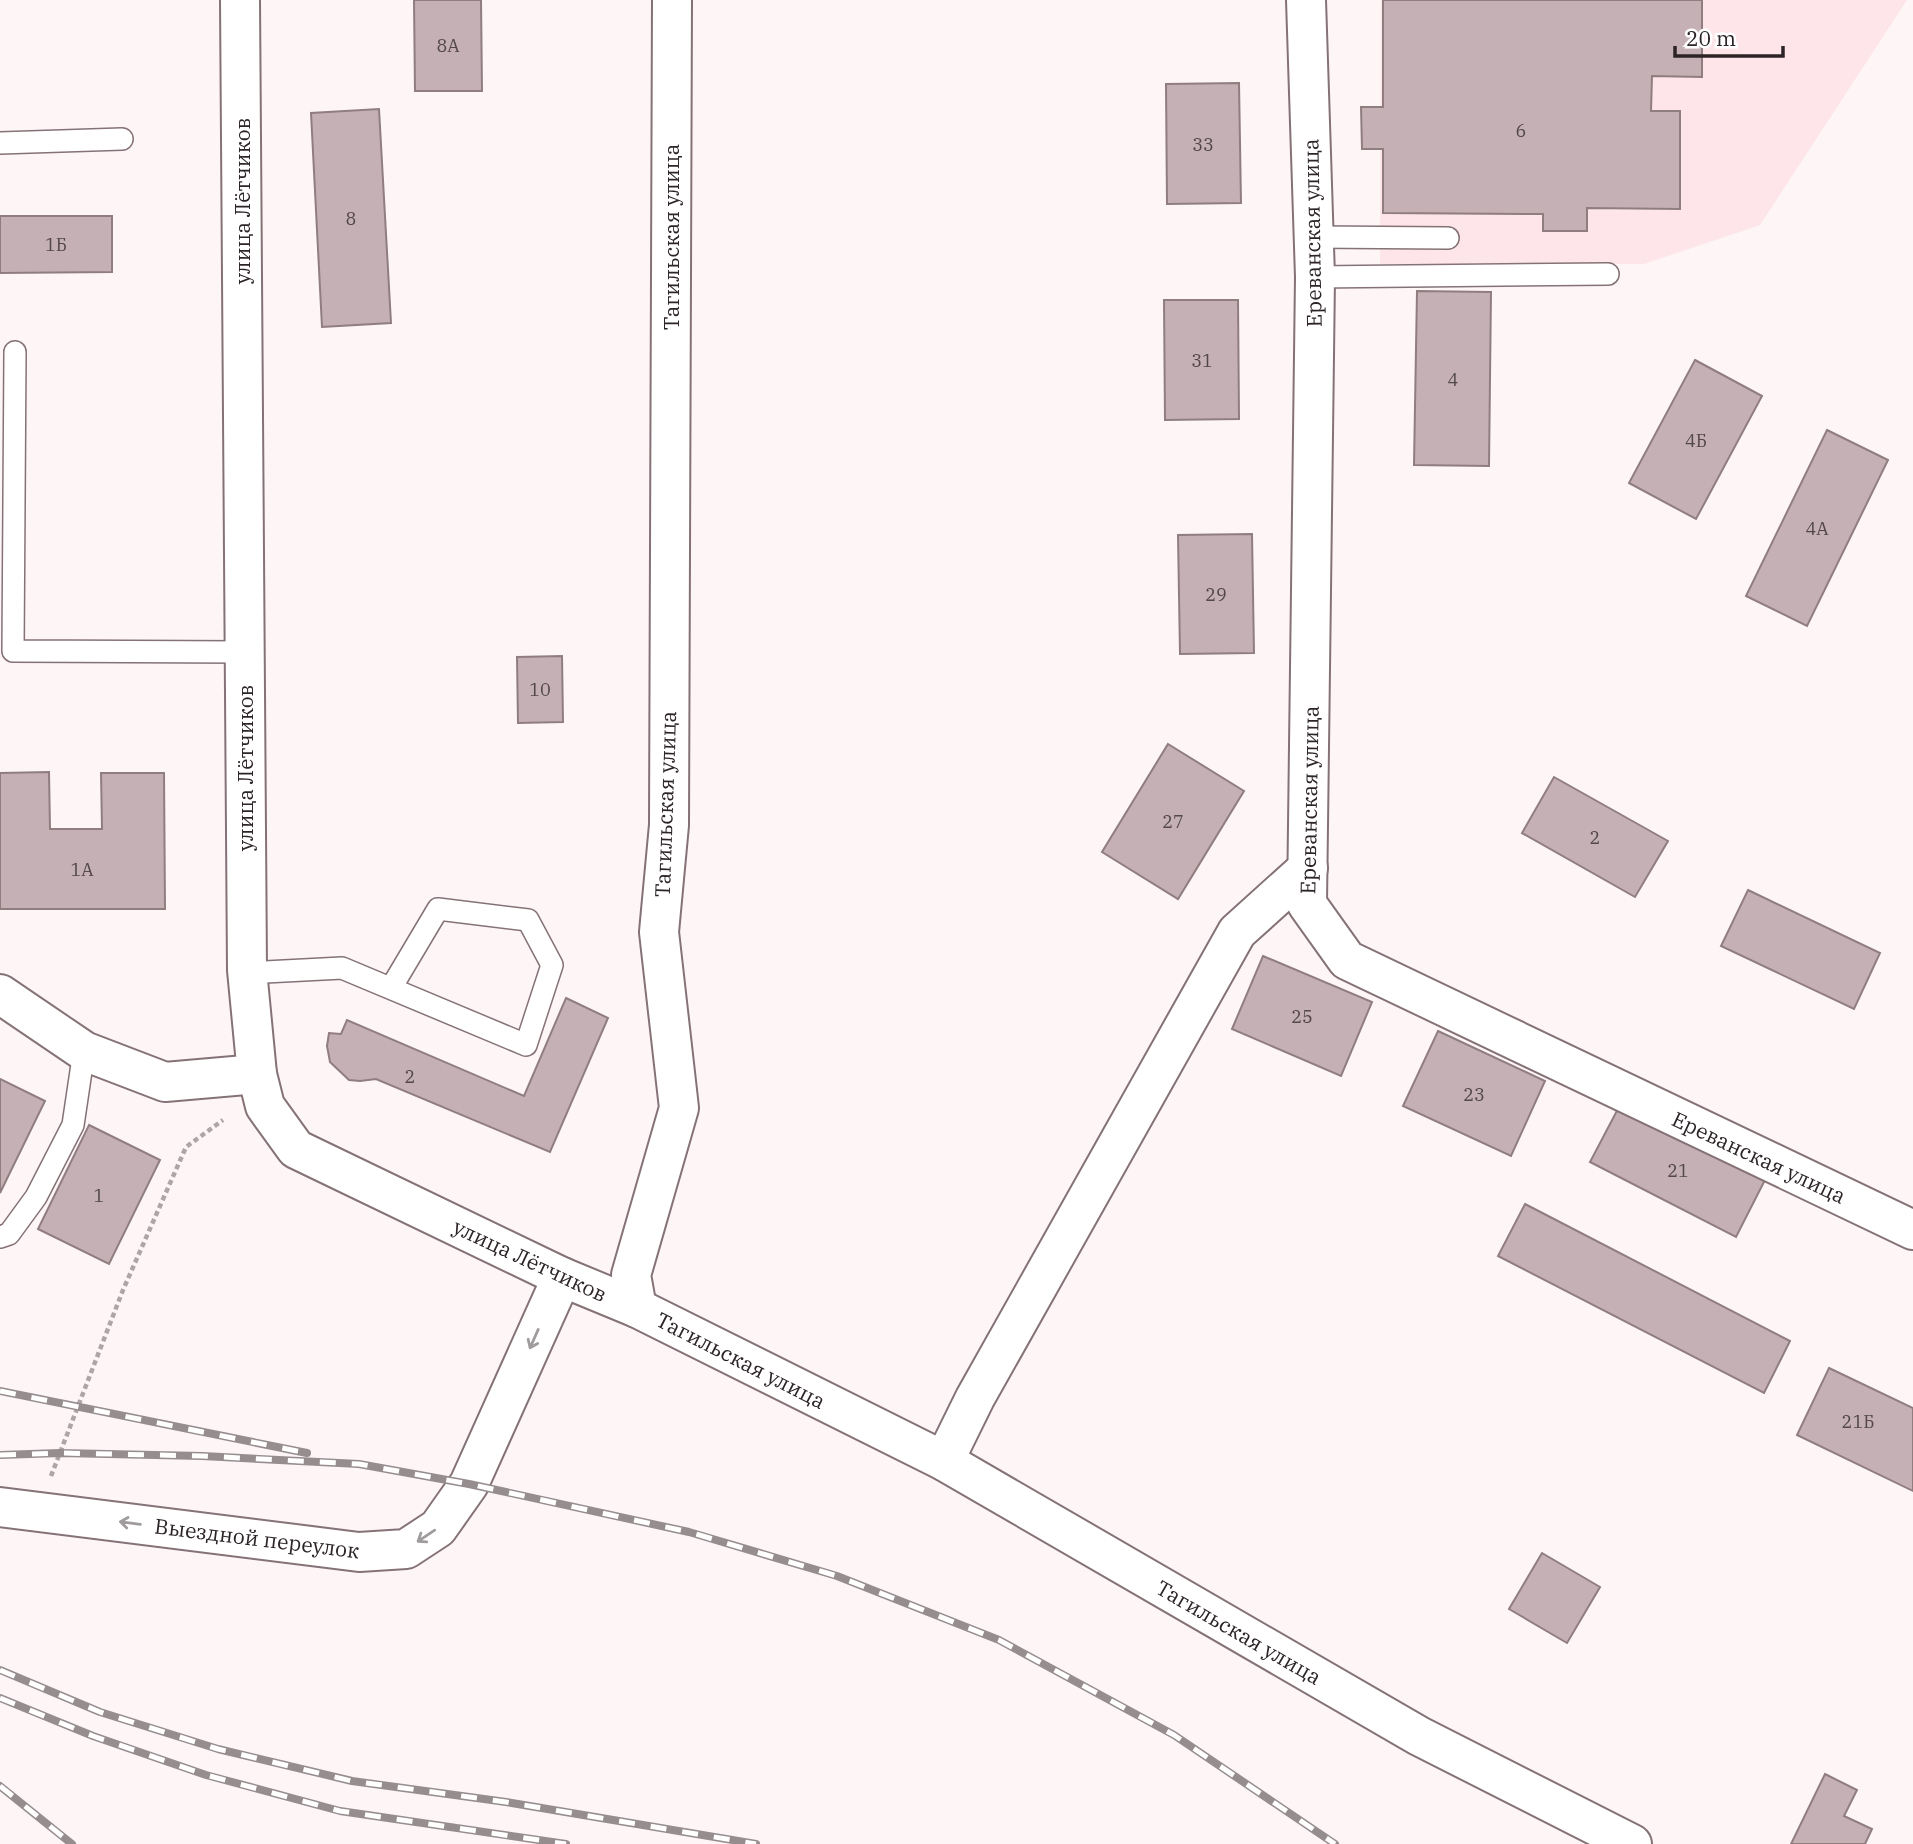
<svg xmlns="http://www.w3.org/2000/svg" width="1913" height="1844" font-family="'IBM Plex Serif',serif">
<rect width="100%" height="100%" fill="#fef5f7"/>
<path fill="#fde5ea" d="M1381,0h526l-147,225 -116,39h-264z"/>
<g fill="#c5b1b5" stroke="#907d80" stroke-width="2">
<path d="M414,0h67l1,91h-67z"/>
<path d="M1383,0h319v77l-50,-1 -1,35h29v98l-93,-1v23h-44v-17l-160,-1v-64h-21l-1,-42h22z"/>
<path d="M1239,83l2,120 -74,1 -1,-120z"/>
<path d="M379,109l12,214 -69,4 -11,-214z"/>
<path d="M0,216h112v56l-112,1z"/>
<path d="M1417,291l74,1 -2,174 -75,-1z"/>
<path d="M1164,300h74l1,119 -74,1z"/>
<path d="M1695,360l67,36 -66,123 -67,-36z"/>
<path d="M1827,430l61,30 -81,166 -61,-30z"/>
<path d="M1252,534l2,119 -74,1 -2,-119z"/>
<path d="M562,656l1,66 -45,1 -1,-66z"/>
<path d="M1168,744l76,47 -66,108 -76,-47z"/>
<path d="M49,772l1,57h52l-1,-56h63l1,136h-165v-136z"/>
<path d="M1554,777l114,64 -33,56 -113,-64z"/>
<path d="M1748,890l132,63 -26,56 -133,-63z"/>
<path d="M1263,956l109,46 -31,74 -109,-47z"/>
<path d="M566,998l42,20 -58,134 -174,-73 -16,2 -11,-1 -19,-18 -3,-16 2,-13 12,1 6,-14 177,76z"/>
<path d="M1438,1031l107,50 -34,75 -108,-50z"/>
<path d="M0,1079l45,22 -45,92z"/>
<path d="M1621,1103l145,75 -30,59 -146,-75z"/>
<path d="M89,1125l71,35 -51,104 -71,-35z"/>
<path d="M1525,1204l265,137 -26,52 -266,-137z"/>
<path d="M1829,1368l84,40v83l-116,-56z"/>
<path d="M1542,1553l58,34 -33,56 -58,-34z"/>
<path d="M1825,1774l32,16 -13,26 28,13 -7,15h-74z"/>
</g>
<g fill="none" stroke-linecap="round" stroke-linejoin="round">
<g stroke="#857276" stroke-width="24">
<g id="service">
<path d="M0,143l122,-4"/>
<path d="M1314,237l134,1"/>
<path d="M1315,277l293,-3"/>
<path d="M15,352l-2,299 231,1"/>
<path d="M247,970l18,2 77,-4 184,77 26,-80 -24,-45 -90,-11 -47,79"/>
<path d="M0,1237l9,-3 27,-37 37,-72 11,-74"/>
</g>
</g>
<g stroke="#857276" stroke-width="42">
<g id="minor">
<path d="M240,0l7,970 10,104 8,32 31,43 266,128 75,31"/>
<path d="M672,0l-3,825 -10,107 20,176 -48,167 6,33 307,153 475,275 213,108"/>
<path d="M1306,0l9,277 -8,627 40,56 566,270"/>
<path d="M0,994l84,57 81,31 92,-8"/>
<path d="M944,1461l31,-63 262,-466 71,-64"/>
<path d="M0,1507l359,45 47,-3 32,-21 31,-44 93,-207"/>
</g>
</g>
<path stroke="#ada5a7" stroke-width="4.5" stroke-dasharray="5 3.5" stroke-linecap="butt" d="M51,1476l72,-186 63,-143 37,-27"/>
<use href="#service" stroke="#fff" stroke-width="21"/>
<use href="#minor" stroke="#fff" stroke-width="38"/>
<g stroke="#968d8f" stroke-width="8">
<g id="rail">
<path d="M0,1391l307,62"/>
<path d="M0,1455l60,-2 142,3 157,8 110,20 220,48 148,44 162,64 175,95 161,109"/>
<path d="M0,1670l100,42 118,37 134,32 154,21 250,42"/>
<path d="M0,1698l93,38 113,39 134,36 226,33"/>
<path d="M0,1786l72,58"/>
</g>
</g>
<use href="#rail" stroke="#fff" stroke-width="5" stroke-dasharray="16" stroke-linecap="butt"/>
</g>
<defs><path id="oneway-shaft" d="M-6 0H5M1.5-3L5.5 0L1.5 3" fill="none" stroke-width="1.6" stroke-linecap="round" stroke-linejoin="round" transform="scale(1.75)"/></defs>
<g stroke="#a09c9d">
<use href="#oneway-shaft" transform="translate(534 1339) rotate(114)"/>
<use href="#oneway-shaft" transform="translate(130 1523) rotate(-173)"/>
<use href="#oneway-shaft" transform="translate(426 1536) rotate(146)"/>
</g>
<g text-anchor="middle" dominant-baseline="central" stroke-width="5" stroke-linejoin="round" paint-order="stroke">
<g font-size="18" fill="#52474a">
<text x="448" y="45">8А</text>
<text x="1521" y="130">6</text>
<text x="1203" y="144">33</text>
<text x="351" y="218">8</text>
<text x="56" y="244">1Б</text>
<text x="1202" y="360">31</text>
<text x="1453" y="379">4</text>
<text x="1696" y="440">4Б</text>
<text x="1817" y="528">4А</text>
<text x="1216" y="594">29</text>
<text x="540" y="689">10</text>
<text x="1173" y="821">27</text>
<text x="1595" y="837">2</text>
<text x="82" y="869">1А</text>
<text x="1302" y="1016">25</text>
<text x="410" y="1076">2</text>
<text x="1474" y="1094">23</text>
<text x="1678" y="1170">21</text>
<text x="99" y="1195">1</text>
<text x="1858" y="1421">21Б</text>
</g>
<g font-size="21" fill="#2c2426" stroke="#fff">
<text transform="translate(242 201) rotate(-90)">улица Лётчиков</text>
<text transform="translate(1312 233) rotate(-91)">Ереванская улица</text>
<text transform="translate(671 237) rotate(-90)">Тагильская улица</text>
<text transform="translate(245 768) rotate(-90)">улица Лётчиков</text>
<text transform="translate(1309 800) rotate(-89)">Ереванская улица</text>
<text transform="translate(665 804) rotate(-88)">Тагильская улица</text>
<text transform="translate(1759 1157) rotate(25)">Ереванская улица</text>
<text transform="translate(530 1260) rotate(25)">улица Лётчиков</text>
<text transform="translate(741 1360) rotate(27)">Тагильская улица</text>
<text transform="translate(257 1538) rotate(7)">Выездной переулок</text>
<text transform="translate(1239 1632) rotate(30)">Тагильская улица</text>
</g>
</g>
<path d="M1675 46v10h108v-10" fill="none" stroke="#2c2426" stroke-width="3.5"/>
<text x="1686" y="46" font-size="21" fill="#2c2426" stroke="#ffffff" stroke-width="5" paint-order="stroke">20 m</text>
</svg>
